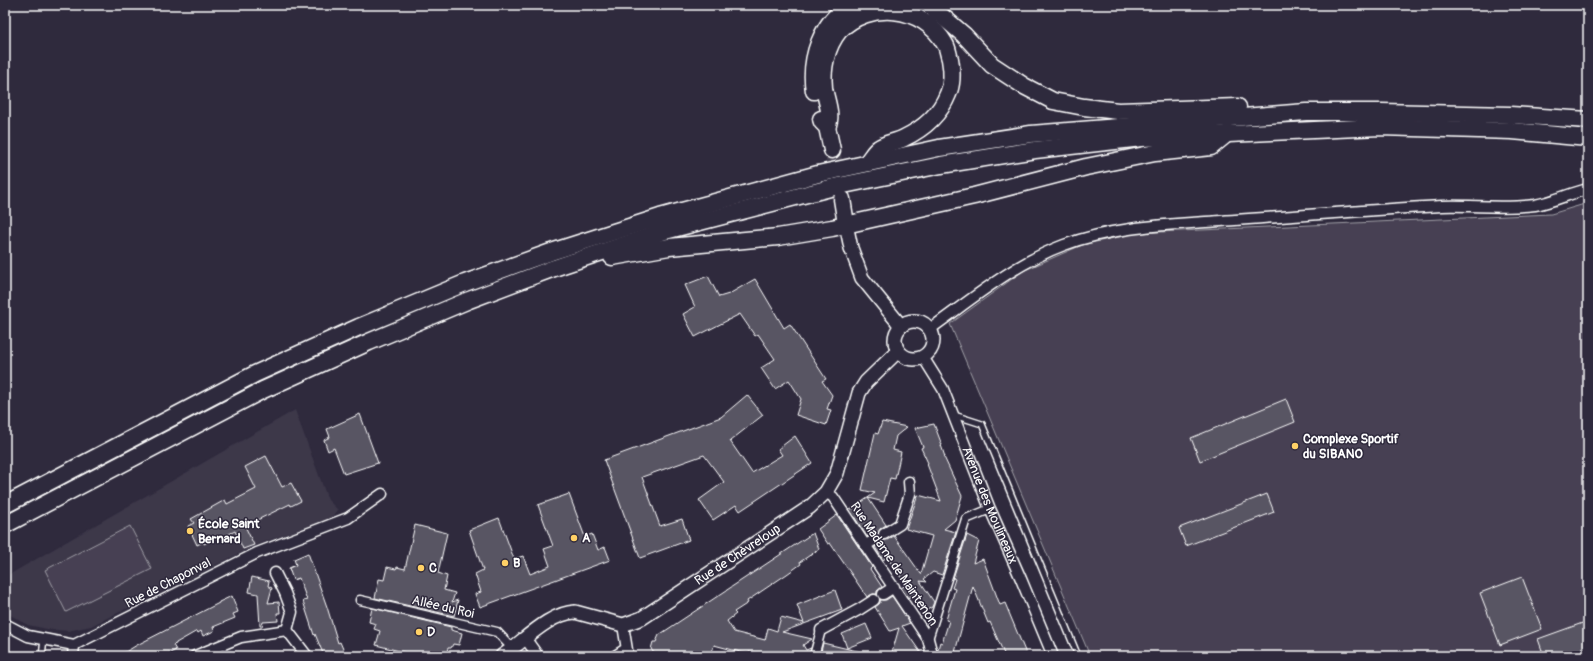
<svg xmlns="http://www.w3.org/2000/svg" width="1593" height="661" font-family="Pangolin,sans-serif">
<rect width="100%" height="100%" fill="#2f2a3d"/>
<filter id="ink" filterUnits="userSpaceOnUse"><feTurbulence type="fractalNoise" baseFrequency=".025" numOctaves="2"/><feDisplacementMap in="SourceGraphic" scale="8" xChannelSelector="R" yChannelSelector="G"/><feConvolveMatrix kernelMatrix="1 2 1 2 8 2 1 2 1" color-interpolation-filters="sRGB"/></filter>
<g filter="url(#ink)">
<path fill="#3c3749" d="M295,410l33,90 10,10 -7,8 -72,26 -168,82 -23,5 -21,-2 -19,-4 -23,-13v-35z"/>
<g fill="#464152" stroke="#a2a0a8">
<path d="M1588,203v453h-498l-140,-332 73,-53 59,-26 55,-12 414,-19z"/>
<path d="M130,526l22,43 -86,43 -21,-42z"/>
</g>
<g fill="#595564" stroke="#fff">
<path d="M708,276l11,21 10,-3 26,-15 29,49 6,-4 36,55 -4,2 10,14 -5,14 4,1 -5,15 -30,-10 5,-16 -12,-19 -14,9 -14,-21 14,-9 -17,-25 -3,2 -15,-22 -45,23 -12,-23 12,-7 -10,-22z"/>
<path d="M747,395l16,20 -33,26 22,32 30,-18 -4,-6 17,-13 17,27 -72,48 -4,-6 -23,15 -14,-20 25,-18 -20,-27 -62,22 18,49 22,-7 7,21 -49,18 -36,-98 117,-43z"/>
<path d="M1286,399l9,23 -95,39 -9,-23z"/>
<path d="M360,414l18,49 -34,11 -10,-26 -6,3 -4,-11 6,-3 -3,-8z"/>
<path d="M882,422l25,5 -11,9 -3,14 8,2 -6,27 -5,-1 -6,24 -16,-4 18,27 -6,4 -2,4h-5l-6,4 -17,-27 25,-17 -13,-3 13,-57 3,1z"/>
<path d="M934,424l8,21h-1l4,12h-1l18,39 -7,24 -11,9 12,3 -14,43 -9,-3 -9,7 3,3 -7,-1 14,21 -2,5 -5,3 -11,-17 -8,5 -7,-10 5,-3 -19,-28 -4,3 -8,-13 5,-3 2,-4h5l7,-4 27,38 11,-38 -26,-7 12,-34 23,6 -14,-37 1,-1 -7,-15 2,-1 -8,-19z"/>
<path d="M266,456l16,31 9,-4 10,18 -10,5 -1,-2 -45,22 9,19 -11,4 -8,-18 -16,8 -1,-2 -14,7 -1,-2 -6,3 -9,-19 6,-3 -3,-4 34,-19 2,4 29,-15 -11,-22z"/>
<path d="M569,494l16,43 7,-3 6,16 7,-3 5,13 -130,47 -5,-13 6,-2 -6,-18 8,-4 -14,-40 30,-12 15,41 9,-3 7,18 20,-8 -6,-17 9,-3 -15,-41z"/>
<path d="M1267,494l7,18 -88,34 -7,-18z"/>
<path d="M837,515l35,52 -2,2 12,18 -5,4v3h-4l-6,3 -37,-54 -2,1 -10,-15z"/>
<path d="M415,525l32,8 -9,40 9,3 -3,14 11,3 -3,9 6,-2 -4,16 -79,-18 4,-19 5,1 3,-13 9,2 1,-2 8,2z"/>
<path d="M813,533l6,16 -19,13 1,2 -14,10 -40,27 1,2 -14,9 2,2 -9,7 7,11 31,8 3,-12 9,3 4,-14 23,6 -7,-18 38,-15 7,20 -60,22 30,7 -9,6 3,5 5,-2 -2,8h-45l-15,-4 -1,2 -34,-9 -3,11h-55l-5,-7 2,-7h3l3,-7z"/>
<path d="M967,535l12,6 -6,22 10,-4 17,46 5,-2 22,53h-22l-15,-34 -2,1 -15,-37 -19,70h-18l4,-14 2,1 7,-22 -3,-1 9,-31 -3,-1 3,-9 -2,-1z"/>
<path d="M308,553l19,54 11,36 2,-1 6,14h-22l-9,-22 -1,1 -11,-34 4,-1 -8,-22 -6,2 -4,-12 7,-3 -2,-6z"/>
<path d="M252,577l17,4 -1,5 4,2 -4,15 11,-1 1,11h-3l1,8 -15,1 -1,4h-2l-2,-32 -9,-2z"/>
<path d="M1522,577l20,52 -42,16 -20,-52z"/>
<path d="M232,596l6,16 -5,2 2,4 -22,9 1,4 -11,5 -2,-5 -3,2 -1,-2 -21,12v1l-3,1 3,5 -12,6h-45l18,-11 82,-42v-1z"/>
<path d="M892,596l18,27 -8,3 21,30h-32l8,-28 -9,3 -15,-24 5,-4v-3h6z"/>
<path d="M372,608l79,19v3l11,3 -3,12 -6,-1 -2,4h-3l-2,8h-40l1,-3 -31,-8 4,-14 -6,-2 2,-5 -7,-2z"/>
<path d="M1588,621v35h-44l-6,-17z"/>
<path d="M866,624l6,14 -25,10 -5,-14z"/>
<path d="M823,643l38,9 -1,4h-40z"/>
</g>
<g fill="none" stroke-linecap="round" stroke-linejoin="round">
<path stroke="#443f50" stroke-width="16" stroke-dasharray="16 8" stroke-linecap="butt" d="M832,150l7,34"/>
<g stroke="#fff" stroke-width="8">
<g id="service">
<path d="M954,415l28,9 96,232"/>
<path d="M42,656l2,-17"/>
</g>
</g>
<g stroke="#fff" stroke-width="11">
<g id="pedestrian">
<path d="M360,600l137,32 16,17"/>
<path d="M928,639l38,-120 24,-10"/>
<path d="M814,656l7,-26"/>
</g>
</g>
<g stroke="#fff" stroke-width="13">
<g id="minor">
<path d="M930,329c42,-30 85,-66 134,-84 51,-19 104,-20 157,-24 74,-5 147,-11 221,-15 31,-1 62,3 93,-1 18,-3 35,-12 53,-16"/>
<path id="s1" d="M923,357l20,32 47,120 31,70 32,77"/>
<path d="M826,492l7,5 95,142 3,11 -2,6"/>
<path d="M884,534l16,-10 10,-30 -1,-12"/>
<path d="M866,545l10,-6"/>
<path d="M275,573l10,20 7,19 -5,18"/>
<path d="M883,594l11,-7"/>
<path d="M5,624l23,12 46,9 183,-92 91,-35 34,-24"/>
<path d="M623,625l5,31"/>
<path d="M821,630l39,-21 14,-9"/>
<path d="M525,638l13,18"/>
<path d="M73,656l1,-11"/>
<path d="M195,656l46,-19 46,-7 20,26"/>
<path d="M615,656l11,-7"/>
</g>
</g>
<g stroke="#fff" stroke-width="16">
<g id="tertiary">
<path d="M846,224l5,24 11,30 39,48"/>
<circle cx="914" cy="340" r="19"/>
<path id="s2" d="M502,656c21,-14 47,-43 73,-44l48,13 19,-7 168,-111 16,-15 11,-19 22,-80 7,-11 32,-31"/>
</g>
</g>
<g stroke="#fff" stroke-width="19">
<g id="primary">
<path d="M929,5l35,30 28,30 32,21 29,15 31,6 34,4 120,-4"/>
<path d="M814,91c-5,-32 7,-70 37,-86"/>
<path d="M821,119l1,3 5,5 5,23"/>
<path d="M827,127c6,-12 -1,-26 -3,-39 -2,-19 2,-41 15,-57 30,-31 84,-26 106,13 3,4 3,10 5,15 2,11 3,24 -2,35 -8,20 -25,35 -44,44 -7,4 -19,5 -25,10 -5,3 -8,10 -12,14"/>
<path d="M842,199l4,25"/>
<path d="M612,257l57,-10 109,-10 54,-9 142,-32 112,-29 69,-14 56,-6 17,-14"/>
<path d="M5,505l250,-131 104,-47 106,-44 86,-31 109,-35 158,-43 121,-26 92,-14 275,-22h75l129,3 78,5"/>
<path d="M5,525l258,-135 106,-48 100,-42 85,-32 111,-37 169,-44 107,-22 94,-15 107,-12 238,-11 132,4 76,7"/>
</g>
</g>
<use href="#service" stroke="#2f2a3d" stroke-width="5"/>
<use href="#pedestrian" stroke="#2f2a3d" stroke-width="8"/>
<use href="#minor" stroke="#2f2a3d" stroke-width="10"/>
<use href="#tertiary" stroke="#2f2a3d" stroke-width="13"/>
<use href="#primary" stroke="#2f2a3d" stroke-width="16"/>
</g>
</g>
<g fill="#ffd166" stroke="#2f2a3d" stroke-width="1.5">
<circle cx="1295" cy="446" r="4"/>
<circle cx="190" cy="531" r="4"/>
<circle cx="574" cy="538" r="4"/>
<circle cx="505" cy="563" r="4"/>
<circle cx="421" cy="568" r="4"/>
<circle cx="419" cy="632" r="4"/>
</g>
<g text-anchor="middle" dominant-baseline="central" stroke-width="3" stroke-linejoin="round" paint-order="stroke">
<g font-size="13" font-weight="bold" fill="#fff" stroke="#2f2a3d" text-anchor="start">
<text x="1303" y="439">Complexe Sportif<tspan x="1303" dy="15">du SIBANO</tspan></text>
<text x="198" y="524">École Saint<tspan x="198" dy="15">Bernard</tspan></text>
<text x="582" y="538">A</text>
<text x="513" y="563">B</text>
<text x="429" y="568">C</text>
<text x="427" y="632">D</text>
</g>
<g font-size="13" fill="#fff" stroke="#2f2a3d">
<text stroke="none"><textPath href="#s1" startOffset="163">Avenue des Moulineaux</textPath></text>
<text stroke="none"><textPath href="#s2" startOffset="271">Rue de Chèvreloup</textPath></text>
<text transform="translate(894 564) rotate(56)">Rue Madame de Maintenon</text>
<text transform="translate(168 583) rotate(-27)">Rue de Chaponval</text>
<text transform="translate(443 607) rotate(13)">Allée du Roi</text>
</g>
</g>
<rect width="1593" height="661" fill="none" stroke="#2f2a3d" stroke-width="20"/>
<rect x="10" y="10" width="1573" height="641" fill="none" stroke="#fff" stroke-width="1.5" filter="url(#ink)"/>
</svg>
